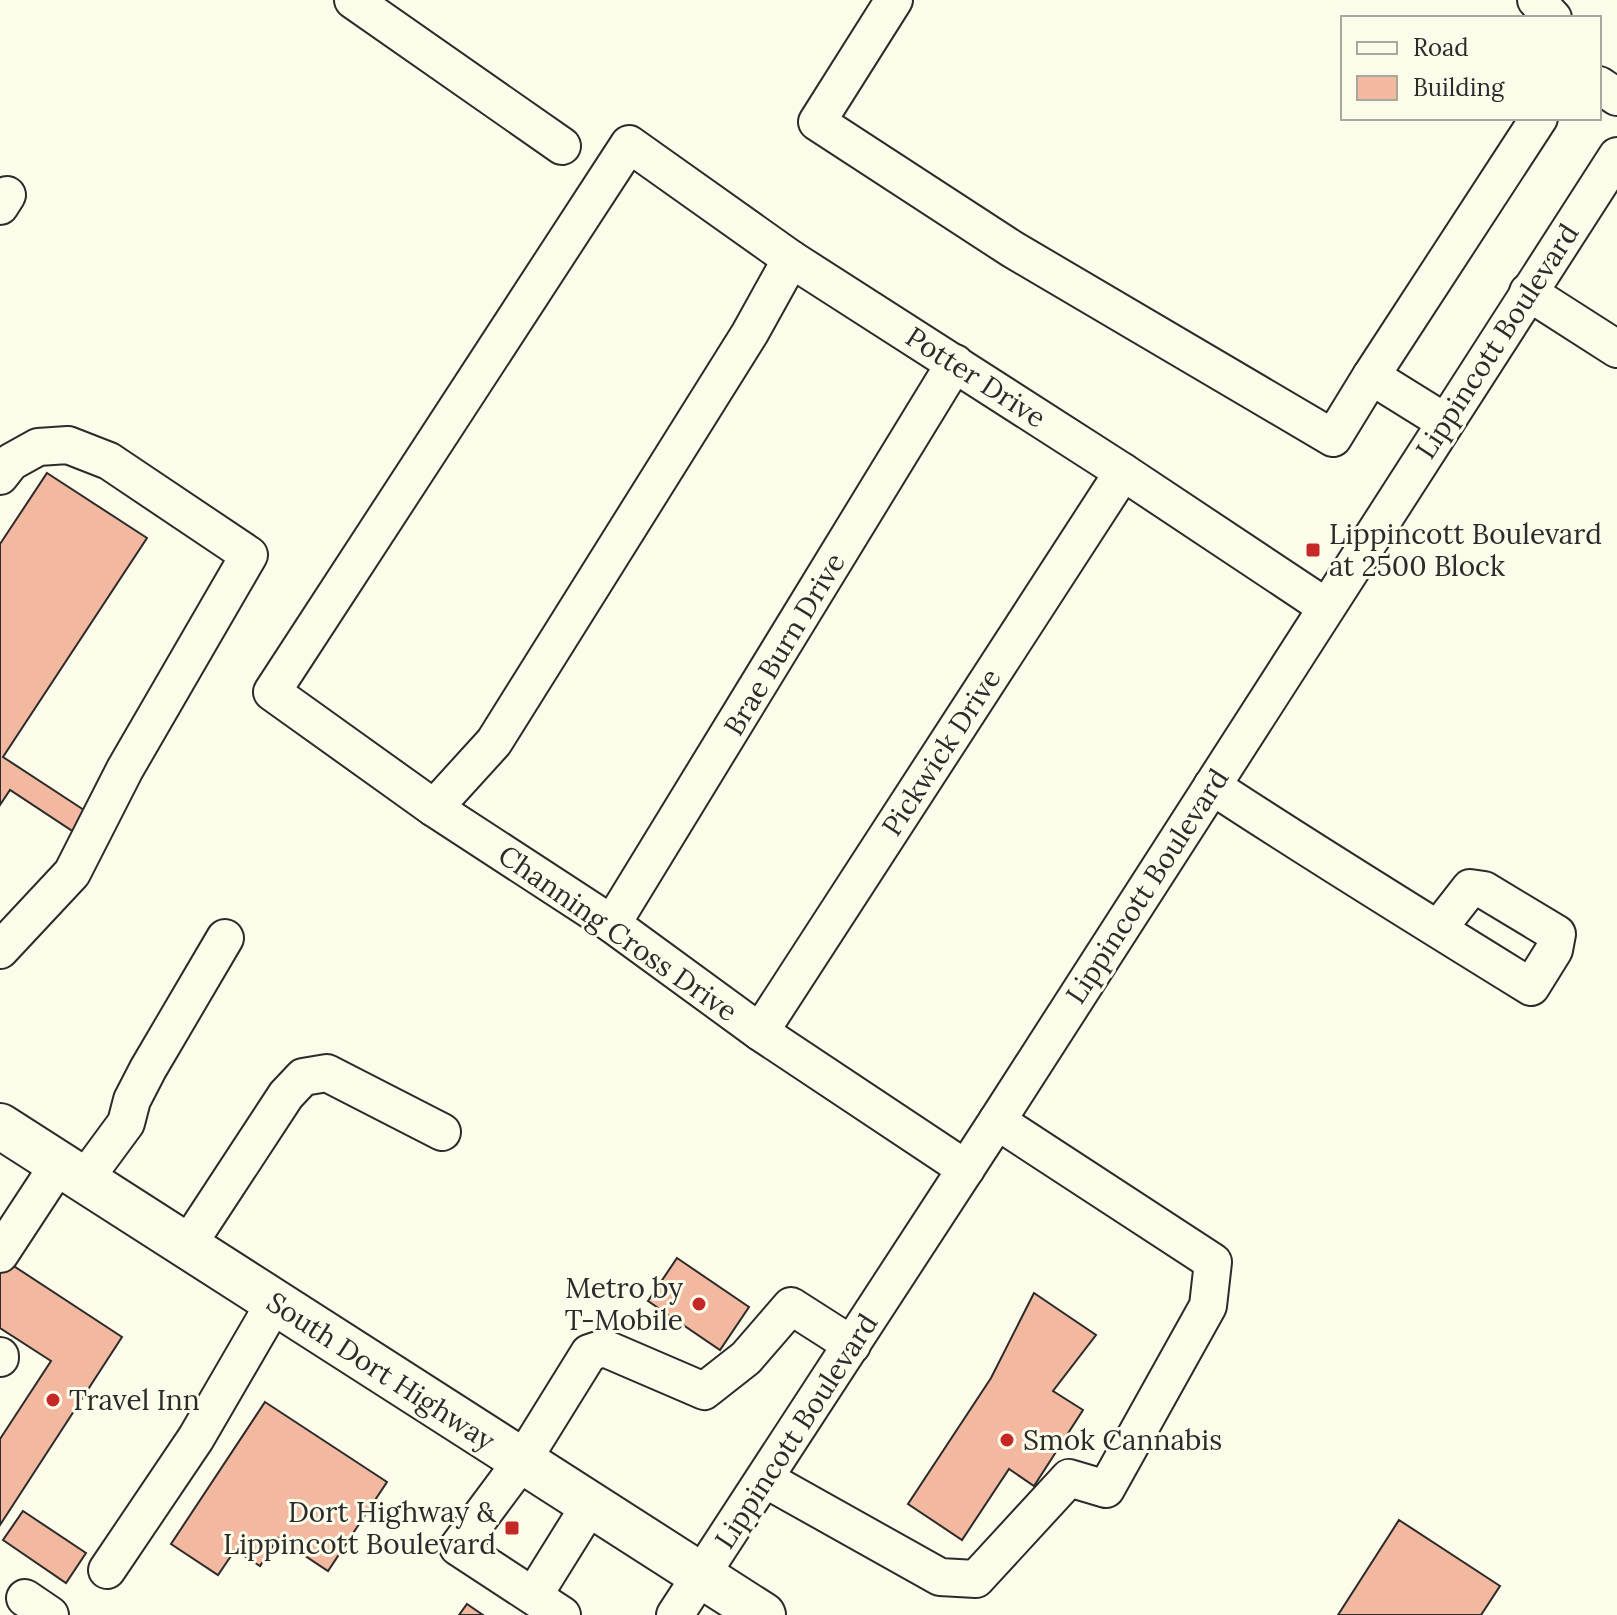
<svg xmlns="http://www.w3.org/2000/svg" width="1617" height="1615" font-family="Lora,serif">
<rect width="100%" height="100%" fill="#fdfbea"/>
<g fill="#f2b8a0" stroke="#2b2b2b" stroke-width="2">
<path d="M47,473l100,65 -144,219 84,55 -13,20 -64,-42 -10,15v-261z"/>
<path d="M0,1257l122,80 -122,188v-86l51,-78 -51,-33z"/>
<path d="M677,1258l72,49 -29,43 -72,-49z"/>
<path d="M1034,1293l62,42 -43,56 30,19 -49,76 -25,-17 -47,71 -54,-36 83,-126z"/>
<path d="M265,1402l122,80 -59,89 -50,-33 -18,28 -25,-16 -17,25 -47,-31z"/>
<path d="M23,1511l63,42 -20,30 -63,-43z"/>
<path d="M1399,1520l101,66 -19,29h-143z"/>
<path d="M467,1604l16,11h-24z"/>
</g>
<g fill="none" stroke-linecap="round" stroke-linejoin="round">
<g stroke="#2b2b2b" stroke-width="40">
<g id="minor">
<path d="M353,0l209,146"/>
<path d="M894,0l-77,122 195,127 321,189 38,-62"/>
<path d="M1536,0l17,18"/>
<path d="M1599,85l18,12"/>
<path d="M0,206l7,-11"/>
<path d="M1528,292l89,57"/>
<path d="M1445,422l-74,-46 168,-258"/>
<path d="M0,476l11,-14 27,-15 30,-2 41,16 140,94 -124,214 -53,104 -72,77"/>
<path d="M1212,786c105,69 212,135 319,201l23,-37 3,-16 -73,-44 -14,-2 -32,41"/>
<path d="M434,808l60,-66 256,-409 41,-74"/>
<path d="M612,924l343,-561"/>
<path d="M760,1032l363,-560"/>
<path d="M966,1169l-206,-137 -148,-108 -178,-116 -162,-116 357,-548 162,115 332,213 203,135"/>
<path d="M84,1180l42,-57 6,-23 16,-31 77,-131"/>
<path d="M187,1246l99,-151 17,-18 24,-4 115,59"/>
<path d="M0,1254l59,-90"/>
<path d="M0,1356v2"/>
<path d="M765,1479l175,98 36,2 93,-101 37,11 102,-183 5,-44 -216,-141"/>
<path d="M107,1570l89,-132 79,-136"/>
<path d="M534,1595l56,-90"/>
<path d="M25,1598l25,17"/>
<path d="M562,1615l-104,-68 64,-86 67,-108 15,-5 100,43 42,-33 45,-52 61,39"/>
<path d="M675,1615l322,-494 620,-965"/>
</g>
</g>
<g stroke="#2b2b2b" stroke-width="48">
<path id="major" d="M0,1126l763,489"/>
</g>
<use href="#minor" stroke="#fdfbea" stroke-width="36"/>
<use href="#major" stroke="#fdfbea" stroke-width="44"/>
</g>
<g fill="#c62828" stroke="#fdfbea" stroke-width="3">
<rect x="1305" y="542" width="16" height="16" rx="4"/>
<circle cx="699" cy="1304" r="8"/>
<circle cx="53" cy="1400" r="8"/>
<circle cx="1007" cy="1440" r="8"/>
<rect x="504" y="1520" width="16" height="16" rx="4"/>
</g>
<g text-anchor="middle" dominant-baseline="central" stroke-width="6" stroke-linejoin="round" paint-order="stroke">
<g font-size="28" fill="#2b2b2b" stroke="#fdfbea">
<text transform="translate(1497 341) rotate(-57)">Lippincott Boulevard</text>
<text transform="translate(976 377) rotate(33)">Potter Drive</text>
<text transform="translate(784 644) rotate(-59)">Brae Burn Drive</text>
<text transform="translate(941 752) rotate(-57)">Pickwick Drive</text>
<text transform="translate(1147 886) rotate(-57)">Lippincott Boulevard</text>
<text transform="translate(618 933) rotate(35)">Channing Cross Drive</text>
<text transform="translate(381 1371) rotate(33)">South Dort Highway</text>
<text transform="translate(796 1431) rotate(-57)">Lippincott Boulevard</text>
</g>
<g font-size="28" fill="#2b2b2b" stroke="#fdfbea" text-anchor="start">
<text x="1329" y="534">Lippincott Boulevard<tspan x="1329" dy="32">at 2500 Block</tspan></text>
<text x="683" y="1288" text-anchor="end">Metro by<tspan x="683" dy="32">T-Mobile</tspan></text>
<text x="69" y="1400">Travel Inn</text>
<text x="1023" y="1440">Smok Cannabis</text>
<text x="496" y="1512" text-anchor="end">Dort Highway &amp;<tspan x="496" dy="32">Lippincott Boulevard</tspan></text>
</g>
</g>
<rect x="1341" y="16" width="260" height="104" fill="#fdfbea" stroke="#a9a89e" stroke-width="2"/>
<rect x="1357" y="42" width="40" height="12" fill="#fdfbea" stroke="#a9a89e" stroke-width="2"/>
<text x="1413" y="56" font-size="24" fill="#2b2b2b">Road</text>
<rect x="1357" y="76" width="40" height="24" fill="#f2b8a0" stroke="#a9a89e" stroke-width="2"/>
<text x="1413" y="96" font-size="24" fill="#2b2b2b">Building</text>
</svg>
